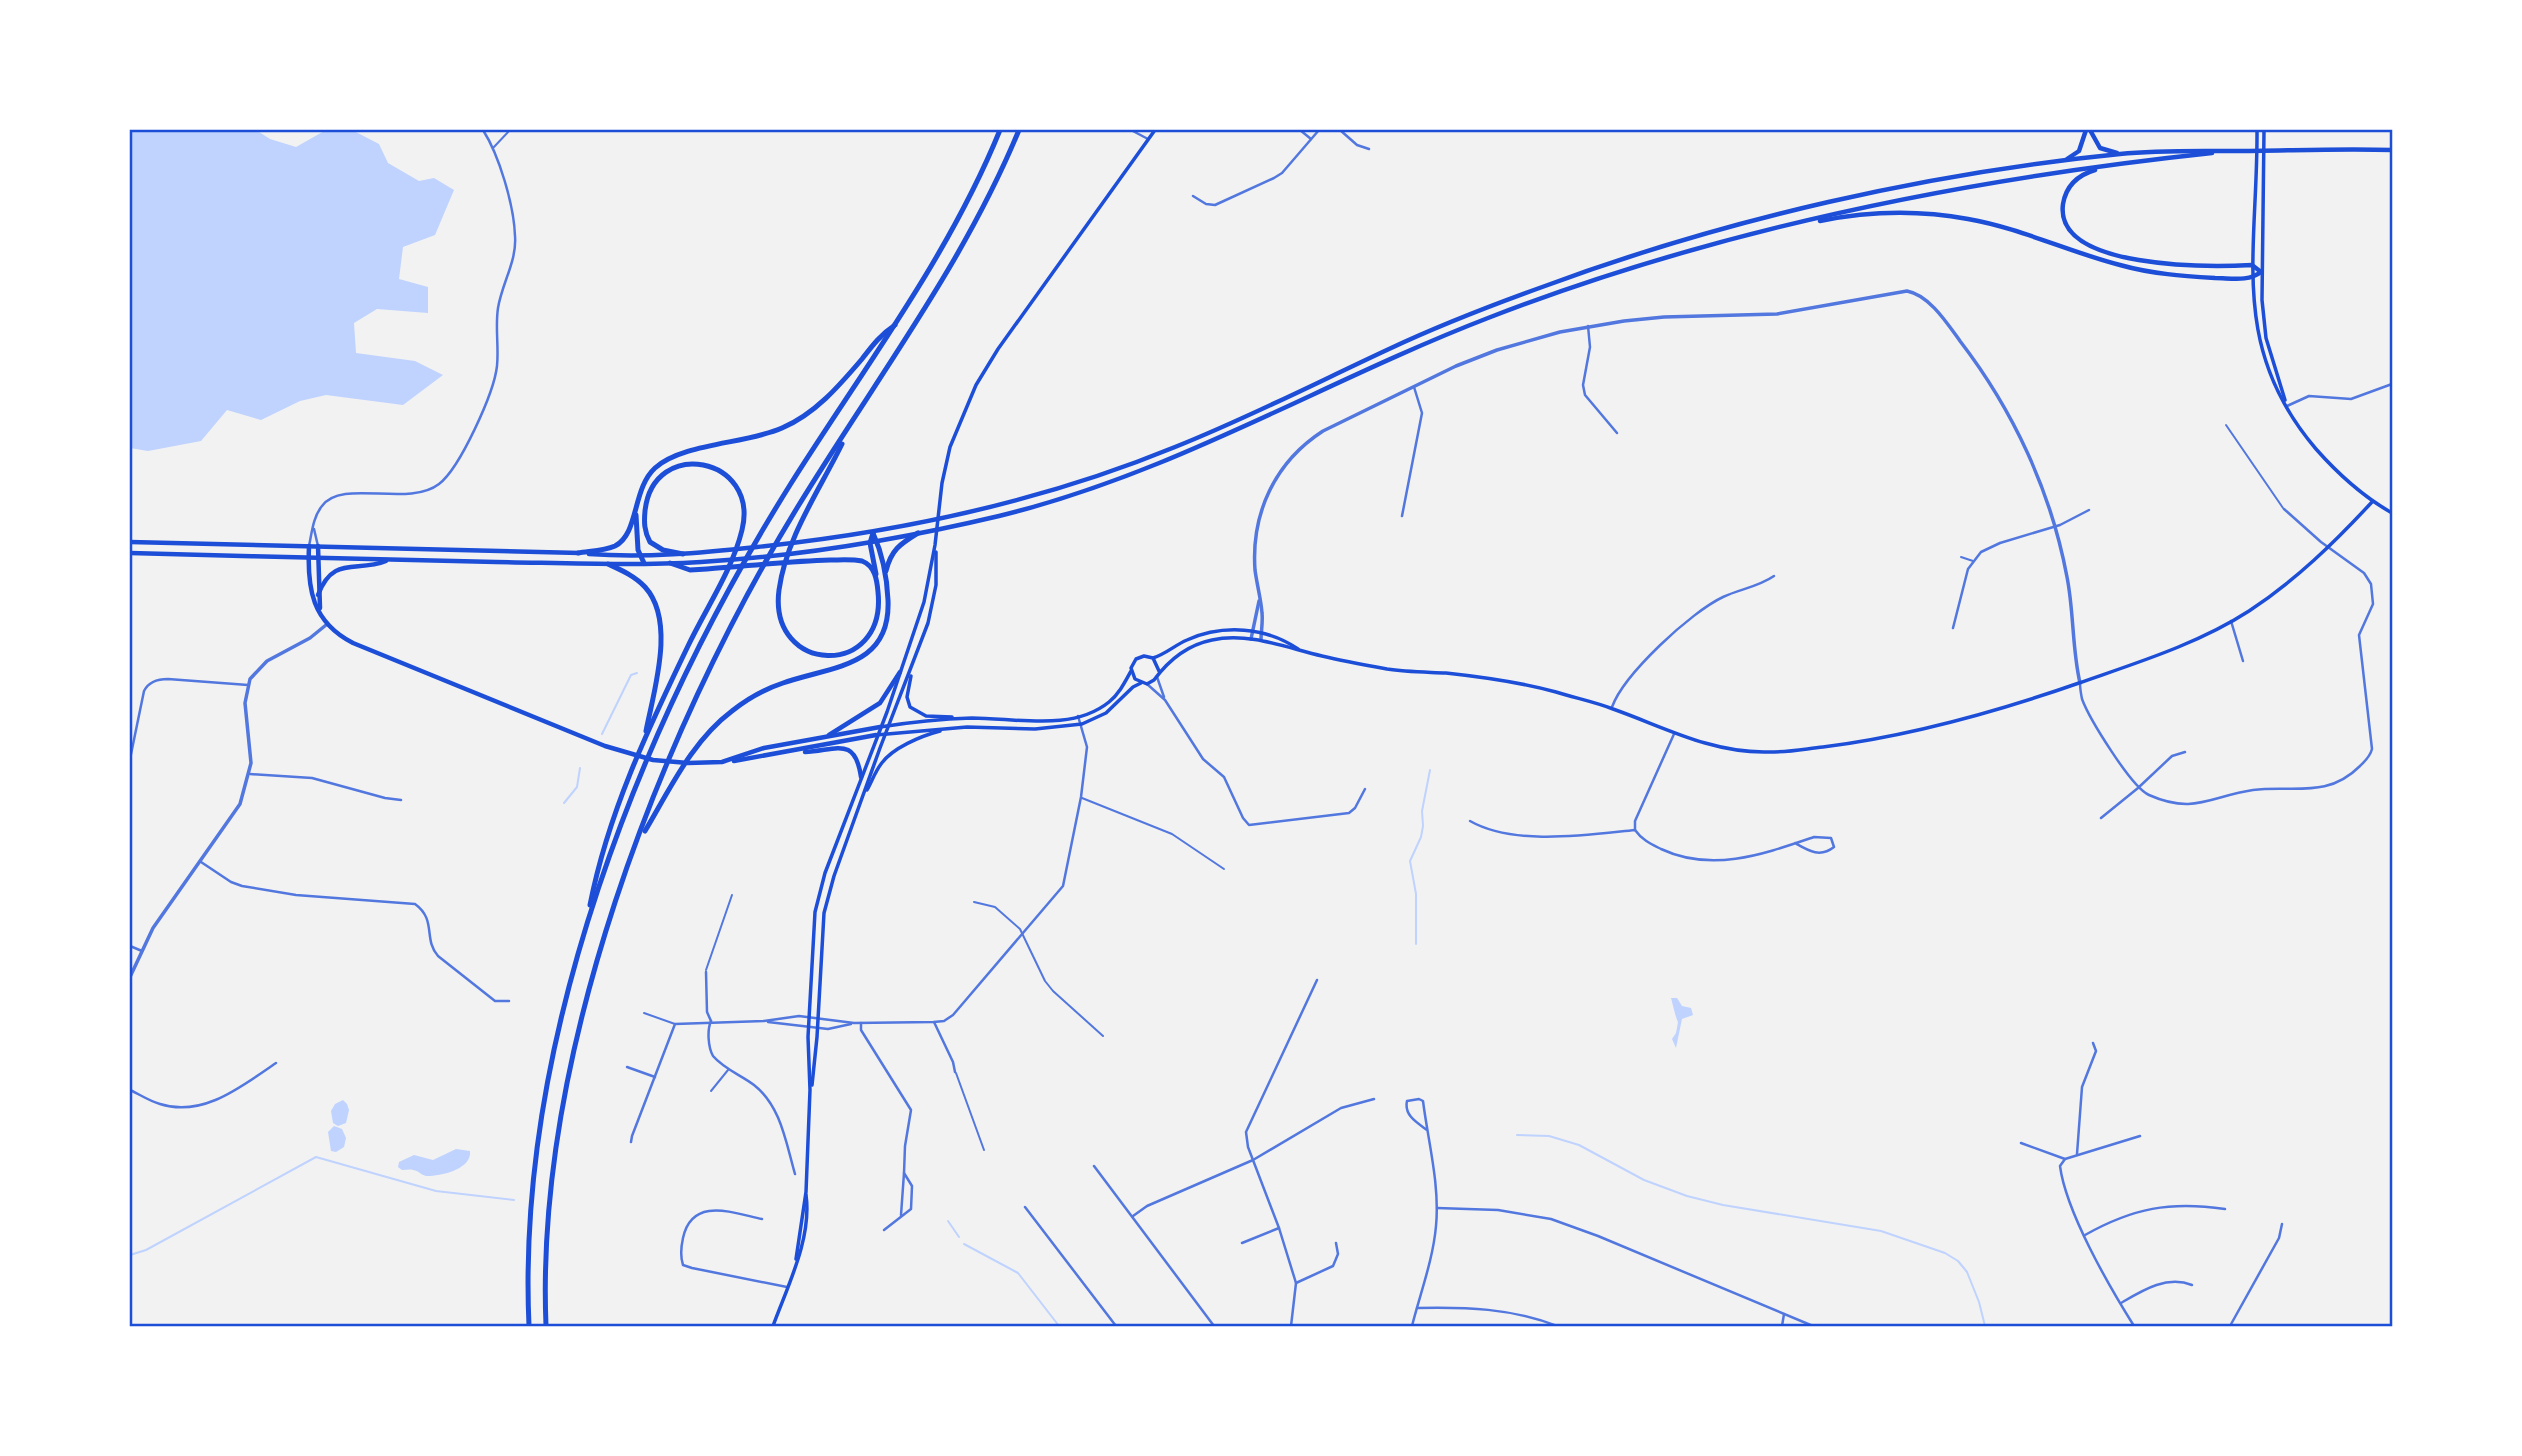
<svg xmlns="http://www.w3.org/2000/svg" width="2522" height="1456" font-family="'Fira Sans Condensed',sans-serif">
<rect width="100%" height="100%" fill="#f2f2f2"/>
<g fill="#bfd3fe">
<path d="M130,130h126l14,9 26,8 30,-17h26l27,14 9,19 31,18 15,-3 20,12 -19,45 -32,12 -4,32 29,8v26l-51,-4 -23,14 2,30 59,8 28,14 -40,30 -77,-10 -26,6 -39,19 -34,-10 -26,31 -53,10 -18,-3z"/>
<path d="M1671,998h6l5,8 9,2 2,7 -11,4 -6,29 -4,-9 4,-6 2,-11c-2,-3 -6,-21 -7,-24z"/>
<path d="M343,1100l4,4 2,6 -3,13 -8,3 -5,-3 -2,-12 4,-7z"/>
<path d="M334,1126l8,3 4,9 -2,9 -8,5 -5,-1 -3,-19z"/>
<path d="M456,1149l14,2c2,17 -25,24 -40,25 -8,1 -10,-5 -17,-6 -3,-1 -7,0 -11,0l-4,-3 1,-5 15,-7 19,5z"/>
</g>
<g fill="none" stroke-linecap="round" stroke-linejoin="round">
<g stroke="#bfd3fe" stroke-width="2">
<path d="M602,734l29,-59 6,-2"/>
<path d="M564,803l13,-16 3,-19"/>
<path d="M1416,944v-50l-6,-33 11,-24 2,-11 -1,-15 8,-41"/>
<path d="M1517,1135l32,1 30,9 65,35 43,16 36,9 158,26 64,22 13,8 9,11 12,30 6,24"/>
<path d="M948,1221l11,16"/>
<path d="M964,1244l54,29 41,53"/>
<path d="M130,1255l16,-5 170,-93 120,34 78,9"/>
</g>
<g stroke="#5277de" stroke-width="2">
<path d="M493,148l17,-18"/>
<path d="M2226,425l57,83"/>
<path d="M1961,557l12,4"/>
<path d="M1082,798l90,36 52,35"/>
<path d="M974,902l21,5 25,22 25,52 8,10 50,45"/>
<path d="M706,970l26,-75"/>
<path d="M644,1013l31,11"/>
<path d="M956,1073l28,77"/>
<path d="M711,1091l17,-21"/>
</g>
<g stroke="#5277de" stroke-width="2.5">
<path d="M1131,130l17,9"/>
<path d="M1300,130l11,9"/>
<path d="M1340,130l17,15 12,4"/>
<path d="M1193,196l13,8 9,1 59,-27 8,-5 37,-43"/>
<path d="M1588,326l2,21 -7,38 2,10 32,38"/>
<path d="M2287,406l22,-10 42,3 41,-15"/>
<path d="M1402,516l20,-103 -8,-26"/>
<path d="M314,529l4,17"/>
<path d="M309,546c3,-14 4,-29 13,-40 20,-28 86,2 117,-22 21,-16 55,-91 58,-118 2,-19 -2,-39 1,-58 4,-25 19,-47 17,-72 -1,-31 -16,-81 -32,-106"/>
<path d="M2231,621l12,40"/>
<path d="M1953,628l15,-59 13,-17 19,-9 60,-18 29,-15"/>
<path d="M1157,677l7,20"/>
<path d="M2080,683c0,5 1,11 2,16 7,19 49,88 67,96 45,20 62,1 104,-5 41,-5 74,9 107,-24 5,-5 10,-9 12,-17l-13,-114 14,-31 -2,-20 -7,-11 -43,-31 -37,-33"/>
<path d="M1147,684l18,16 38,59 21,18 19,41 6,7 100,-12 6,-5 10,-19"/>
<path d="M1612,707c12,-33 79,-95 111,-110 17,-8 35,-10 51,-21"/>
<path d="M130,759l14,-68c5,-10 14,-12 24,-12l80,6"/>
<path d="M250,774l62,4 73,20 16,2"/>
<path d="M2101,818l37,-30 34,-32 13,-4"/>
<path d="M1470,821c44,25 116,14 165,9 7,10 16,14 26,19 51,24 103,5 153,-12l17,1 3,9c-14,11 -25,4 -39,-4"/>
<path d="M1635,830v-9l39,-87"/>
<path d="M201,862l30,20 11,4 54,9 119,9c22,16 8,35 23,52l57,45h14"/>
<path d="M130,946l12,5"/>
<path d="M706,972l1,40 4,9"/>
<path d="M711,1021c-4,9 -3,26 2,35 11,13 28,19 41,29 27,21 32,58 41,89"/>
<path d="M768,1022l60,7 23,-5"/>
<path d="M934,1022l19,40 2,10"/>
<path d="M861,1023v7l50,80 -6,36 -1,27 8,13 -1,23 -27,21"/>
<path d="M627,1067l28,10"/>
<path d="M130,1090c9,4 19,11 30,14 43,14 82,-18 116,-41"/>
<path d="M631,1142l1,-6 43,-112 89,-3 35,-5 55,7 80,-1 10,-1 9,-6 110,-129 18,-89 6,-50 -9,-31"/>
<path d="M2021,1143l44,16 75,-23"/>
<path d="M2077,1154l5,-67 14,-36 -3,-8"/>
<path d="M2065,1159l-5,7c6,46 49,120 74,160"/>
<path d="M1094,1166l120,160"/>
<path d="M1025,1207l91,119"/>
<path d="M1437,1208l61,2 53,9 47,17 215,90"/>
<path d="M901,1215l3,-42"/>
<path d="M1133,1216l14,-10 106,-46 88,-52 33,-9"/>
<path d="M762,1219c-29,-6 -70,-23 -79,19 -2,9 -3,18 0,27l9,3 95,19"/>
<path d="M2085,1235c48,-27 85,-34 140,-26"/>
<path d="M1242,1243l37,-15"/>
<path d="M1296,1283l37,-17 5,-12 -2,-11"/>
<path d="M2121,1303c22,-13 46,-28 71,-18"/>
<path d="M1417,1308c49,-1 94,0 140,18"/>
<path d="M1291,1326l5,-43 -17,-55 -31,-81 -2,-15 71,-152"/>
<path d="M1412,1326c8,-32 21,-66 24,-100 4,-41 -8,-85 -13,-125l-4,-2 -12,2c-3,14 9,21 20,29"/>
<path d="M1782,1326l2,-12"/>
<path d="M2230,1326l49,-88 3,-14"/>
</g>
<g stroke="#5277de" stroke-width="3.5">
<path d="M1251,639l8,-38"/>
<path d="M1261,640c0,-8 2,-18 1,-27 -1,-14 -5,-28 -7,-43 -4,-57 20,-108 68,-139l133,-65 41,-16 63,-18 64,-11 40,-4 113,-3 130,-23c22,4 40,32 53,50 53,69 91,150 107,236 7,35 5,72 13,106"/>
<path d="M130,977l23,-49 87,-124 11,-41 -6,-60 5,-24 17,-18 43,-23 16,-13"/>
</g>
<g stroke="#1d4ed8" stroke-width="3.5">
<path d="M2257,130c1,121 -29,216 59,319 23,26 46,47 76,64"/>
<path d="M2264,130l-2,170 4,38 19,62"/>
<path d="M1153,658c13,-4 22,-13 34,-18 36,-16 79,-13 111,9"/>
<path d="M1159,671l-6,-13 -9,-2 -8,3 -5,9 4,11 12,5 7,-4c14,-19 33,-35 58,-40 37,-8 75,8 110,16 21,5 43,9 65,13 19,3 39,3 59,4 37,4 74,9 110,19 19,6 39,10 57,17 51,18 96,43 151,43 20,1 40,-3 59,-5 87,-11 173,-35 256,-64 57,-20 119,-39 170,-72 47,-31 85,-68 123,-109"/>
<path d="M911,676l-4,21 3,10 16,9 26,1"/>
<path d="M880,727c31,-5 61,-8 92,-9 44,0 100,14 137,-16 10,-8 16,-20 22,-31"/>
<path d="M876,735l91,-8 68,2 47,-5 24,-11 27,-26 8,-4"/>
<path d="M867,790c5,-9 8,-18 14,-26 11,-16 40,-28 59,-33"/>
<path d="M812,1085l5,-48 7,-124 10,-37 46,-128 48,-125 8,-38v-33"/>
<path d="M796,1259l10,-67 4,-102 -2,-53 7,-125 10,-39 62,-161 37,-110 11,-57 7,-62 8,-36 26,-62 22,-36 157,-219"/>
<path d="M773,1326c15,-41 39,-88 33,-131"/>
</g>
<g stroke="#1d4ed8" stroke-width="4.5">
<path d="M309,546c-2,43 3,76 44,97l252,103 48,14 35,3 34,-1 42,-14 116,-21"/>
<path d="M318,546l2,62"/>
<path d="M829,735l51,-32 20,-31"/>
<path d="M805,752c30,-1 50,-17 56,25"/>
<path d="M734,761l142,-26"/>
</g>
<g stroke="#1d4ed8" stroke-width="4.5">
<path d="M2090,130l10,18 17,5"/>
<path d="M2067,159l12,-8 7,-21"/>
<path d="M1820,221c49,-10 99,-11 148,-2 52,9 101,33 152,46 32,9 63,11 95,13 16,0 33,4 46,-6l-9,-7c-41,2 -198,5 -189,-61 3,-18 15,-29 32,-34"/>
<path d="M130,542l450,11"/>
<path d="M130,553c122,3 244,7 366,9 68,1 137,4 205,0 101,-6 201,-23 298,-46 176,-43 323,-134 489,-198 232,-90 478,-139 724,-165"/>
<path d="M589,554c56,4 112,-1 168,-7 144,-15 284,-45 418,-100 73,-29 143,-65 214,-98 51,-24 103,-44 156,-63 181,-67 383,-113 575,-132 38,-4 75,-3 113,-3 53,0 106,-3 159,-1"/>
<path d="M318,595c15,-40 38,-22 68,-34"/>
</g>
<g stroke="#1d4ed8" stroke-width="5">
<path d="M636,515l2,35 6,13"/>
<path d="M873,533l-3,10 6,31"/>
<path d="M578,553c12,-2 26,-2 37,-7 24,-12 17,-57 40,-78 28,-25 91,-24 127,-40 33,-14 57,-42 80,-69 10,-13 19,-25 33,-34"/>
<path d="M670,563l20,7 17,-1c41,-3 82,-8 123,-9 10,0 22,-1 32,1 13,5 15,19 16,31 9,87 -110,83 -99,-2 7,-52 40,-99 63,-146"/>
<path d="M608,564c13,6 27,12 37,23 31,34 9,103 1,144"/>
<path d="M886,571c5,-21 14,-27 32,-38"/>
<path d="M645,831c25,-42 47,-90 87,-120 15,-12 33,-22 51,-28 48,-17 108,-15 105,-83 -1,-23 -6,-47 -15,-67"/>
<path d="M590,905c18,-92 58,-176 98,-259 18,-38 44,-75 54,-116 18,-73 -89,-94 -97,-19 -1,11 -1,20 5,31l13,8 20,4"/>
<path d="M529,1326c-13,-286 111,-601 261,-841 73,-116 158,-227 210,-355"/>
<path d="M546,1326c-11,-269 112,-590 251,-818 76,-125 166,-242 222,-378"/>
</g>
</g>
<rect width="2522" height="1456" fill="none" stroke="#ffffff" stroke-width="262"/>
<rect x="131" y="131" width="2260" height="1194" fill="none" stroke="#1d4ed8" stroke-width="2.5"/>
</svg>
